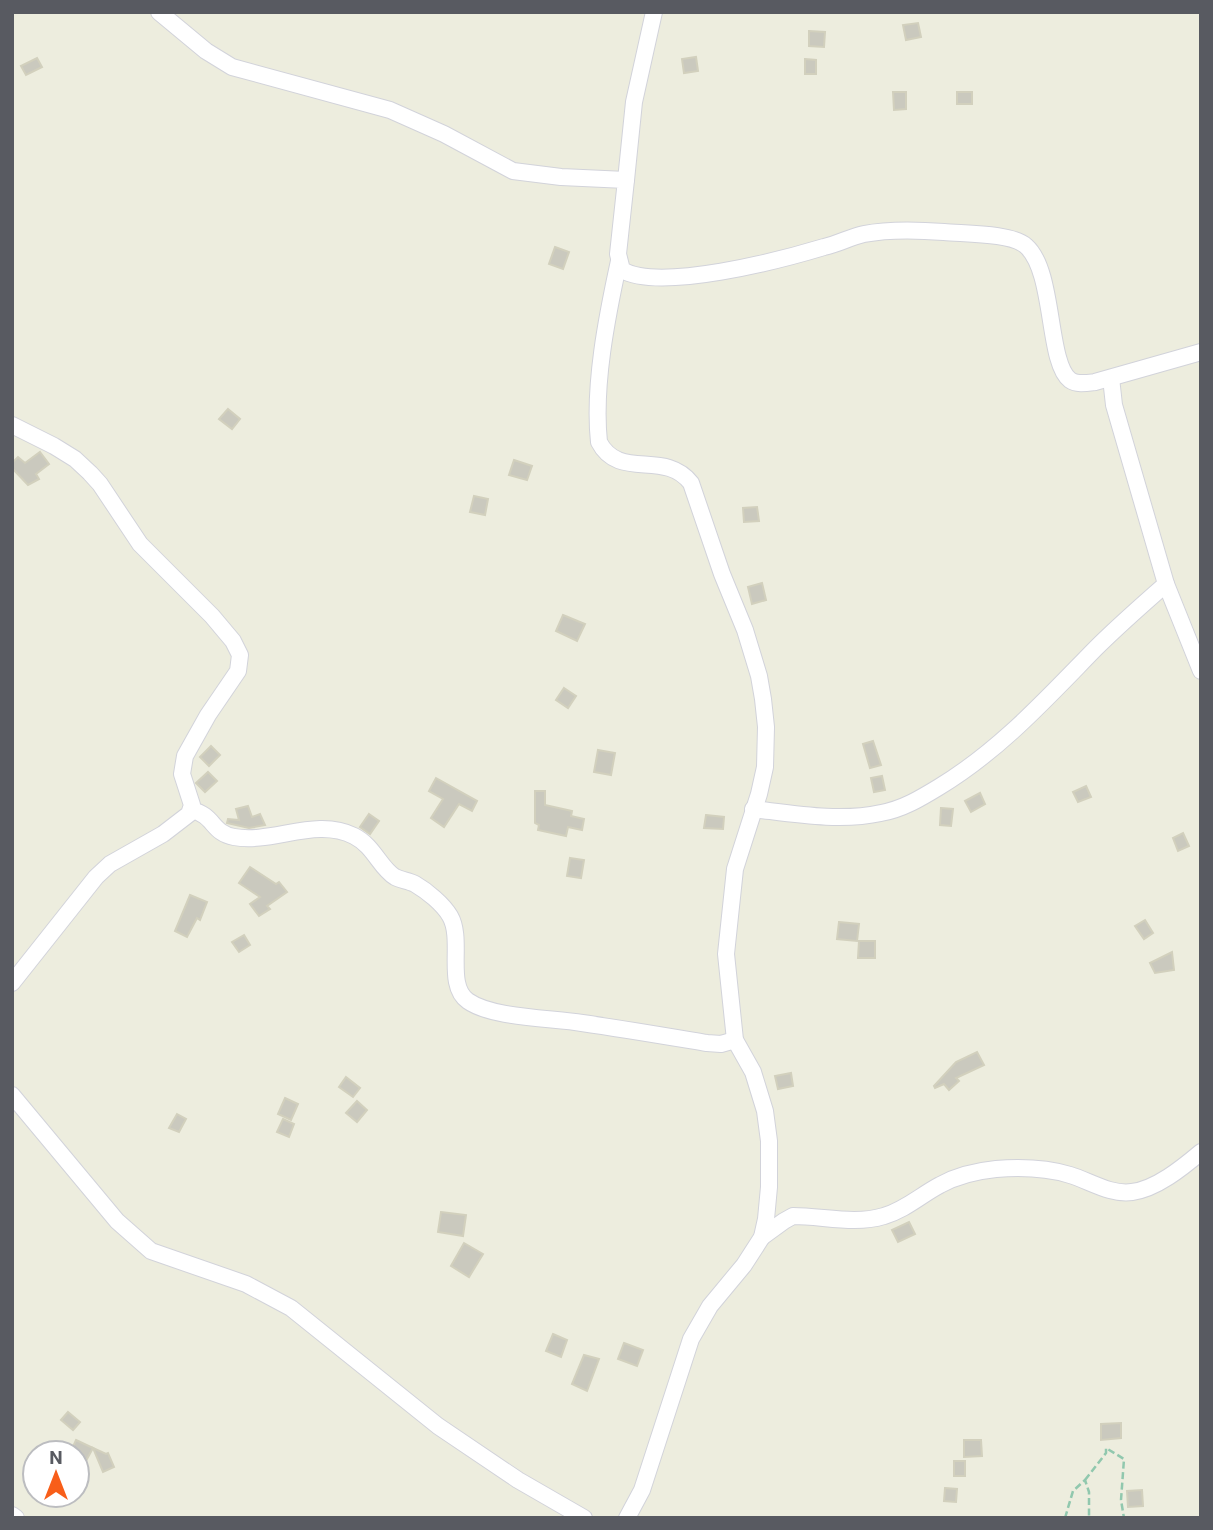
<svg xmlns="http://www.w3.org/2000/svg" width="1213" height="1530" font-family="Roboto,sans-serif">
<rect width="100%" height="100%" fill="#ededde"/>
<g fill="#cac9be" stroke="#d2d0bd" stroke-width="2">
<path d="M918,23l3,14 -15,3 -3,-15z"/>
<path d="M809,31l16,1 -1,15 -15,-1z"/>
<path d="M696,57l2,14 -14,2 -2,-14z"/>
<path d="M37,58l5,9 -16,8 -5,-9z"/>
<path d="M805,59l11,1v14h-11z"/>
<path d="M893,92h13v17l-12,1z"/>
<rect x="957" y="92" width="15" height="12"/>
<path d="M555,247l14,5 -6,17 -14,-5z"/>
<path d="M228,409l12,10 -8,10 -13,-10z"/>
<path d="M40,452l9,12 -13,10 3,5 -11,6 -16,-17v-5l6,-6 7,6z"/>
<path d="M514,460l18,6 -5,14 -18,-5z"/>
<path d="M474,496l14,3 -3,16 -15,-3z"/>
<path d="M757,507l2,14 -15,1 -1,-14z"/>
<path d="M762,583l4,17 -14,4 -4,-17z"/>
<path d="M563,615l22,9 -8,17 -21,-10z"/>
<path d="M564,688l12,8 -8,12 -12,-8z"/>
<path d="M873,741l8,24 -11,3 -7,-24z"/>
<path d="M211,746l9,9 -11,11 -9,-9z"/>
<path d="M598,750l17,3 -4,22 -17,-3z"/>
<path d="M208,772l9,9 -12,11 -9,-9z"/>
<path d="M882,776l3,14 -11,2 -3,-14z"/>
<path d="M436,778l41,23 -5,10 -13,-7 -15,23 -13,-9 12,-19 -14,-8z"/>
<path d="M1086,786l5,11 -13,5 -5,-10z"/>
<path d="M535,791h10v14l27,6 -1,5 13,3 -2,11 -14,-3 -2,9 -28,-6 1,-5 -4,-2z"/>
<path d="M980,793l5,11 -14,8 -6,-11z"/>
<path d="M248,806l4,11 8,-3 5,11 -16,3 -22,-5 1,-4 11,1 -3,-11z"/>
<path d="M941,808l12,1 -2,17 -11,-1z"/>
<path d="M369,814l10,7 -9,13 -10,-7z"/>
<path d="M706,815l18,2 -1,12 -19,-1z"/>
<path d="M1183,833l6,13 -11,5 -5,-13z"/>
<path d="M570,858l14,2 -3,18 -14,-2z"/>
<path d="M250,867l26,17 3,-2 8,10 -20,14 3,3 -11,7 -9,-12 10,-7 -21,-14z"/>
<path d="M190,895l17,7 -7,18 -3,-2 -10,19 -12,-6z"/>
<path d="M1145,920l8,13 -9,6 -9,-13z"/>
<path d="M839,922l20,2 -2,17 -20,-2z"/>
<path d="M244,935l6,10 -11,7 -7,-10z"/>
<path d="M859,941h16v17h-17z"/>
<path d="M1172,952l2,18 -19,3 -5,-10z"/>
<path d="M977,1052l7,13 -28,13 3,3 -10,9 -5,-6 -9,4 -1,-2 22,-24z"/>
<path d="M791,1073l2,13 -15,3 -3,-13z"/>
<path d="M346,1077l14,11 -7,9 -14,-10z"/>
<path d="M285,1098l13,6 -7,16 -13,-6z"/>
<path d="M357,1101l10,9 -10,12 -11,-9z"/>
<path d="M177,1114l9,5 -7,13 -10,-4z"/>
<path d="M283,1119l11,5 -5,13 -12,-5z"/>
<path d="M441,1212l25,3 -3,21 -25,-4z"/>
<path d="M909,1222l6,12 -17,8 -6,-12z"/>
<path d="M464,1243l19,11 -14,23 -18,-11z"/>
<path d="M553,1334l14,6 -6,17 -15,-6z"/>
<path d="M624,1343l19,7 -6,16 -19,-7z"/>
<path d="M584,1355l15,4 -12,32 -15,-7z"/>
<path d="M68,1412l12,10 -7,8 -12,-10z"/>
<path d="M1121,1423v15l-20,2v-16z"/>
<path d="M76,1440l17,8 -7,13 -9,-5v-3h-7z"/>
<path d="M964,1440h17l1,16 -18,1z"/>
<path d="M93,1448l13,6 2,-1 6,14 -11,5z"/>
<rect x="954" y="1461" width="11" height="15"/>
<path d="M945,1488l12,1 -1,13 -12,-1z"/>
<path d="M1142,1490l1,16 -15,1 -1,-16z"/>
</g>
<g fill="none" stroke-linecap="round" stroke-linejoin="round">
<g stroke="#d2d3da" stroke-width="18">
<g id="street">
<path d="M159,12l47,39 26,16 158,43 54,24 69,37 48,6 65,3 -8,74 4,16c38,22 159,-10 202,-23 14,-3 26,-10 40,-13 25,-5 55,-4 80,-2 20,2 68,1 82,14 29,25 21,117 44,134 7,5 17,3 25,2l106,-30"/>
<path d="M626,180l8,-78 20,-90"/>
<path d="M619,261c-12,55 -26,125 -20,181 20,39 66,7 92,41l31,91 23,56 14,46 4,23 3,28 -1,40 -6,27 -24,75 -9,85 9,86 18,32 12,39 4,30v46l-3,32 -4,18 -18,28 -34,41 -19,33 -49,151 -15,28"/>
<path d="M1111,378l3,27 52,179 35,87"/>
<path d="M12,425l42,21 21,13 15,14 10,11 40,60 72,72 21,25 7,14 -2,16 -30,44 -23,41 -3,18 10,31 -3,9 -26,20 -53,30 -14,13 -84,106"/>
<path d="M753,809c42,5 87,13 128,4 22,-4 40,-15 58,-26 61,-37 107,-88 156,-138 23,-23 47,-44 71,-65"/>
<path d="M191,810c24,5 20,23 43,27 39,7 82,-20 120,-1 20,10 26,32 41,41 6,3 14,4 20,7 12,7 28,20 35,32 14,24 -5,69 18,85 24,17 83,17 114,22 42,6 83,13 125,20l14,1 14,-4"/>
<path d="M12,1095l105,126 34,30 95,33 45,24 147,118 80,54 66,38"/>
<path d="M762,1237l22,-16 9,-5c30,0 62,9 91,0 21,-6 37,-21 56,-31 18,-10 36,-14 56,-16 25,-2 51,-1 74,6 20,6 40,20 62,17 24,-3 50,-24 69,-40"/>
<path d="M12,1515l4,3"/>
</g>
</g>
<g stroke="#91c8ae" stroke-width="2.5" stroke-dasharray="7 3.5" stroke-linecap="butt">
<path d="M1085,1480l21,-27v-5l18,11 -3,41 3,18"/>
<path d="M1065,1518l8,-27 12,-11 4,12v26"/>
</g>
<use href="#street" stroke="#fff" stroke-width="16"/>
</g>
<rect width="1213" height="1530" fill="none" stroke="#585a61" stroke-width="28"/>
<g transform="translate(56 1474)"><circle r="33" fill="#ffffff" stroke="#bcbdc0" stroke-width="2"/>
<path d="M0-5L12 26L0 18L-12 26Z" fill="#f85e19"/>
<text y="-10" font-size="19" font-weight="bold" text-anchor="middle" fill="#585a61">N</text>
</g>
</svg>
